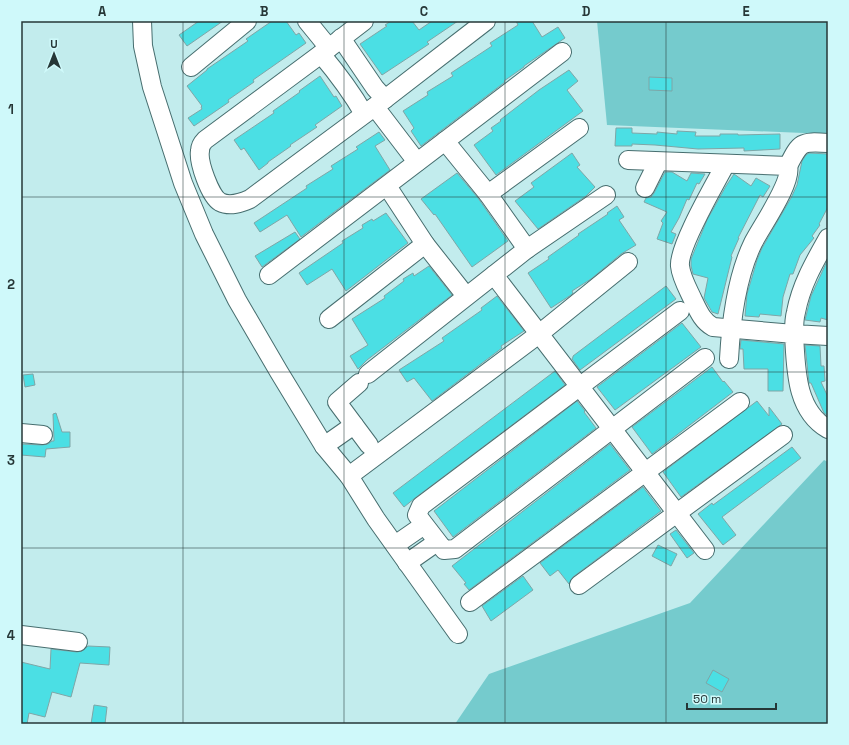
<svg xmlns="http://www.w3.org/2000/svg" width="849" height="745" font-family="'Space Grotesk',sans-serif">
<rect width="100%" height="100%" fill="#c2eced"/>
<g fill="#75cbcd">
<path d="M597,21h231v113l-221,-9z"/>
<path d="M824,460l4,2v262h-373l34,-50 201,-71z"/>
</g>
<g fill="#4bdfe4" stroke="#7ea6a7">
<path d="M199,21h24l-36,25 -8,-11z"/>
<path d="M272,21h14l10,14 3,-2 7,10 -53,37 1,2 -26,18 1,2 -35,24 -6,-8 14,-9 -1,-2 1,-1 -15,-20 20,-16v-1l41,-28 -2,-2z"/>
<path d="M391,21h21l7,9 13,-9h26l-31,21 2,2 -47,31 -22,-31 27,-18 -2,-1z"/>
<path d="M516,21h16l10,16 16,-10 7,11 -41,28v1l-20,14 1,1 -84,64 -10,-15 3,-3 -11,-17 25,-16 -1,-3 26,-16 -2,-3 41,-27 -2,-3 28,-18z"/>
<path d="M569,70l9,11 -11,9 16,21 -87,64 -22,-30 19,-14 -2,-3 10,-7 -1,-1 39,-30z"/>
<path d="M320,76l14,21 2,-1 6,10 -27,19 2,2 -27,18 1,1 -23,16v1l-9,7 -15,-22 -3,2 -7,-10 40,-27 -1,-2 27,-19 -1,-1z"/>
<path d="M649,77l23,1v13l-23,-1z"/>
<path d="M616,128h16v5l25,1v-2l20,2v-3l19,1 -1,4h25v-2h18v1l42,-1v15l-36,2v-3l-46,1 -43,-4 -23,-1v2h-17z"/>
<path d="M379,132l6,8 -10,6 15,24 -89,67 -14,-22 -27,17 -6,-9 53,-35 -1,-2 27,-17 -2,-3 27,-17 -2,-2z"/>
<path d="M572,153l8,12 -3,2 18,20 -9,9 -48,33 -23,-28 19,-14 -3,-4z"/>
<path d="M809,153l19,1v53l-9,17 1,1 -8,11 2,2 -14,17 -7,19h-3l-7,23 -2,19 -21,-2 -1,3 -14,-1 2,-22 10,-34 5,-12 29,-50 6,-13 5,-24 4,-6z"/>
<path d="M665,172h7l15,9 4,-8 14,1 -6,10 -2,-1 -8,17 -2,-1 -8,19 -8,14 5,2 -4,10 -15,-5 6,-16 -2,-2 6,-9 -23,-10 2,-4 5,-1 3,-4z"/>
<path d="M457,173l21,25 30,43 -36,26 -37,-53 -1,1 -13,-16z"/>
<path d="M734,174l17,12 5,-8 14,8 -7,11 -3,-2 -22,43h1l-8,18 1,1 -14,57 -6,-2 -8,-14 4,-20 -15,-4 -2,-8v-7l16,-39 19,-34z"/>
<path d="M617,206l7,11 -5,3 17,25 -15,9 -30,25 -19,12 1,2 -2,2 -20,13 -23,-35 21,-14 -1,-2 31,-22 -1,-1 30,-20 -1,-1z"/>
<path d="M386,213l22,30 -62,48 -14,-22 -25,16 -8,-12 44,-30 -1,-2 21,-13 -1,-3 10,-6 1,2z"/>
<path d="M295,232l5,7 -38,28 -7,-11z"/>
<path d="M828,259v61l-7,-2 -1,4 -15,-2 6,-24z"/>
<path d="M429,266l23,29 -85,65 -9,9 -8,-13 18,-11 -16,-26 33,-21 -1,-2 20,-15 -1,-2 10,-6 1,3z"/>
<path d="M666,286l10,13 -96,71 -8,-11 1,-2v-1z"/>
<path d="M497,296l27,35 -23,15 1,2 -70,53 -18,-23 -7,4 -8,-12 45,-29 -2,-3 40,-28 -1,-2z"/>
<path d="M682,323l19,24 -86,63 -18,-23z"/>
<path d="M741,340l43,4 -1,47h-15v-22h-24l-1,-20h-3z"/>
<path d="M805,345l15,1 1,20h3l1,15 -4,1 7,15v19l-4,-3 -13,-30h-2z"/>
<path d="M712,367l11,15 1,-1 9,11 -81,62 -20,-27z"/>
<path d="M555,371l10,14 -150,113 -11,9 -11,-14z"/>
<path d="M33,374l2,11 -10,2 -2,-12z"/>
<path d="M577,401l8,10 -1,1 12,16 -143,109 -19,-26z"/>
<path d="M757,401l12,15v-9l13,17 -101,73 -18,-25z"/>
<path d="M56,413l6,19h8v15l-24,2 -1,8 -24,-2v-11l21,1 6,-1 4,-3h2l-1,-27z"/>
<path d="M610,444l20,26 -161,120 -5,-6 2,-1 -14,-17z"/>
<path d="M792,447l9,11 -79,59 14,18 -13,10 -25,-31 14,-11 1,2z"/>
<path d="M643,487l18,24 -88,66 -4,7 -11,-14 -8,6 -10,-13z"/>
<path d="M676,530l18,23 -7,5 -17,-24z"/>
<path d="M658,545l19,9 -6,12 -19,-10z"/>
<path d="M523,576l10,14 -42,31 -9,-15z"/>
<path d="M88,646l22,1 -1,18 -29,-2 -9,34 -19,-5 -7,25 -16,-4 -2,11h-6v-62l29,7 1,-20 26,3 5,-1z"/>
<path d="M713,670l16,9 -7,13 -16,-9z"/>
<path d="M94,705l13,2 -2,17h-14z"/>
</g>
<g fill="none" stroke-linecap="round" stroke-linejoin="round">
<g stroke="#476e6f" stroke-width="20">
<g id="minor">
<path d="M142,21l1,25 9,41 31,96 21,51 33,66 42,72 45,74 25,30 27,43 82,115"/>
<path d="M307,21l22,27"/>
<path d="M364,21l-43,33 -116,86c-3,3 -5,6 -5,11 -2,11 10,45 20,51 10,5 21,1 30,-3l135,-100 101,-78"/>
<path d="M341,38l34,50 10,11"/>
<path d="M321,54c16,19 31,39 43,60"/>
<path d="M191,67l56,-46"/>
<path d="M375,107l42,55"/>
<path d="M445,141l43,53 39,55"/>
<path d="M628,160l160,6c5,16 -27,61 -35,77 -17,35 -22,78 -24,116"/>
<path d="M725,165c-10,19 -47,82 -45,101 1,11 8,23 13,34 5,10 9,21 20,27l81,7c2,33 1,76 34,95"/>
<path d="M788,166c12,-24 13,-25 40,-23"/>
<path d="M387,186l38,58 41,52"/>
<path d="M645,188l13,-26"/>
<path d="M488,194l91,-66"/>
<path d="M828,238c-13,23 -27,47 -32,74 -2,7 -2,14 -2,22l34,2"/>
<path d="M269,275l293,-223"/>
<path d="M494,275l211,275"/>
<path d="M680,311l-259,195 -4,9 27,35 11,-1 250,-191"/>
<path d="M329,319l96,-75"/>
<path d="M368,374l159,-125 79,-54"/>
<path d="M359,383l-22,19 32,43"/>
<path d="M21,433l22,2"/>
<path d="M324,446l30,-21"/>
<path d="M349,476l190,-142 89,-72"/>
<path d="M395,545l29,-20"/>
<path d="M407,563l30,-21"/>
<path d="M579,585l204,-150"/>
<path d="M470,602l270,-200"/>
<path d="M21,635l57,7"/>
</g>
</g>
<use href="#minor" stroke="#fff" stroke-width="18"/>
</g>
<path fill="none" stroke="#263737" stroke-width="1" stroke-opacity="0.55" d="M183,21v703M344,21v703M505,21v703M666,21v703M21,197h807M21,372h807M21,548h807"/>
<rect width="849" height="745" fill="none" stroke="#cff9fa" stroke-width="44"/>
<g transform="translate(54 54)" stroke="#cff9fa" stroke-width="3" paint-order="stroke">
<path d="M0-3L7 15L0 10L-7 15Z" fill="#263737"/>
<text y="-6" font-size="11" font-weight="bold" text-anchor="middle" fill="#263737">U</text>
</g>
<path d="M687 703v6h89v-6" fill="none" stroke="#263737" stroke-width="2"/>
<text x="693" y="703" font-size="12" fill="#263737" stroke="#cff9fa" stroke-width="3" paint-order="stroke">50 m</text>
<rect x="22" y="22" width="805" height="701" fill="none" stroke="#263737" stroke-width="1.5"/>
<g font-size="13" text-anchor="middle" font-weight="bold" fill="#263737">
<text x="102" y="16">A</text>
<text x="264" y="16">B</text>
<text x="424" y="16">C</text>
<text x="586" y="16">D</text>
<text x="746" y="16">E</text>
<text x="11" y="114">1</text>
<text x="11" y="289">2</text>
<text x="11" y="465">3</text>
<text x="11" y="640">4</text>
</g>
</svg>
